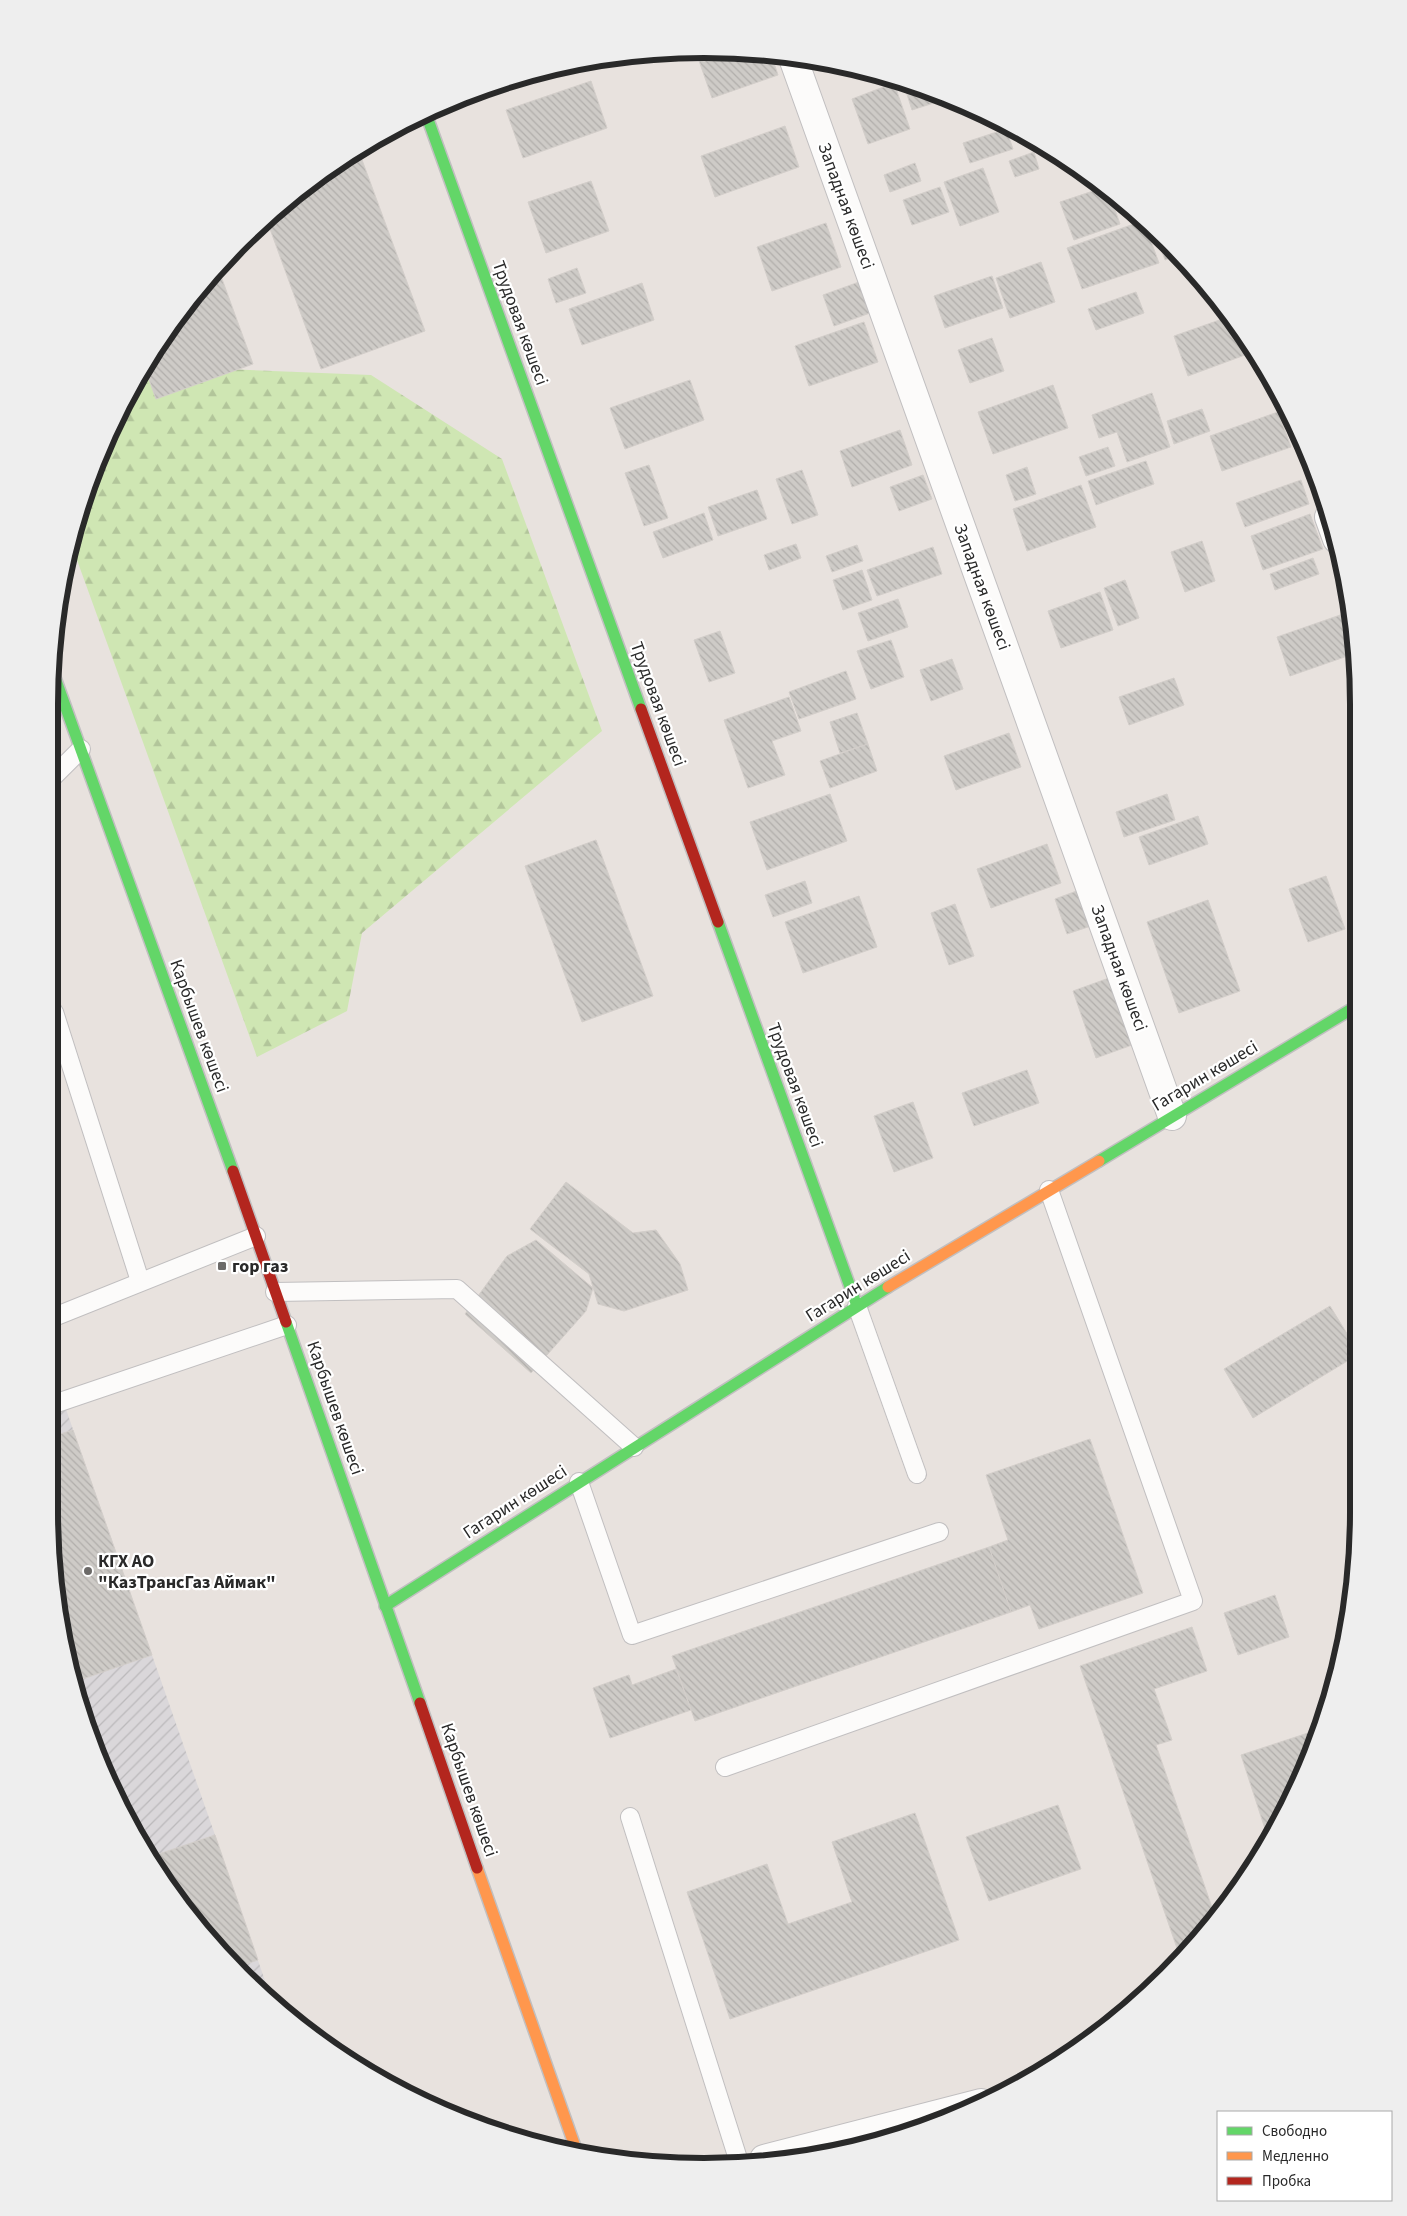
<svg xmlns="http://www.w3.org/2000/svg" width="1407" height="2216" font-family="'Source Sans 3',sans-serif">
<defs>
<pattern id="industrial-furrows" width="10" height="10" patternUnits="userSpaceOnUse" patternTransform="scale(1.25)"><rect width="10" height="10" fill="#dad7da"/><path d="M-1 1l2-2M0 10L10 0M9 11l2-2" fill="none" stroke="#bbb9bb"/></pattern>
<pattern id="forest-firs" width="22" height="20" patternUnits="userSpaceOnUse" patternTransform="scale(1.25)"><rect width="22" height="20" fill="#cfe6b3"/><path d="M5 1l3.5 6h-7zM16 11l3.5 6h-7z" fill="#b2c59a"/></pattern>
<pattern id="building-back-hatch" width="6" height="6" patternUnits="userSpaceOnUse" patternTransform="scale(1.25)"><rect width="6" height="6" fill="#cecbc7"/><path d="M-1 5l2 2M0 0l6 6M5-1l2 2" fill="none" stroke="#b1aeab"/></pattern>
</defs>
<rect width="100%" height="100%" fill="#e8e2de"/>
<path fill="url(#industrial-furrows)" d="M54,1375l161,460 58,169 -33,-29 -81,-99 -76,-153 -29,-125z"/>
<path fill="url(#forest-firs)" d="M149,366l222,9 131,84 100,272 -240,202 -15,78 -90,46 -184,-508 26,-96z"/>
<g fill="url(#building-back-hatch)" stroke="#d3ceca">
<path d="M747,50l24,4 7,21 -66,23 -16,-46z"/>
<path d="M591,81l16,47 -84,30 -17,-48z"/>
<path d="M903,82l43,17 -34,11z"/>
<path d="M894,83l16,46 -42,15 -16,-45z"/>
<path d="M785,126l14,41 -84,30 -14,-41z"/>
<path d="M1006,129l7,20 -43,14 -7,-20z"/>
<path d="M358,149l67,182 -104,38 -55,-151 6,-7z"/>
<path d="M1034,152l5,17 -24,8 -6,-16z"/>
<path d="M915,163l6,18 -31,11 -6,-17z"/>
<path d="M983,168l16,44 -39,14 -16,-44z"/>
<path d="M591,181l18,50 -63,22 -18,-51z"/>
<path d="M940,187l9,25 -37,13 -9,-25z"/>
<path d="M1105,187l3,3 12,34 -46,16 -14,-38z"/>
<path d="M1142,221l3,4 14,38 -77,26 -15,-41z"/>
<path d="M826,223l15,44 -69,24 -15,-44z"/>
<path d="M1156,235l22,20 -13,5z"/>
<path d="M1041,262l14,40 -45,16 -14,-40z"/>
<path d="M218,268l35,96 -97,35 -10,-28 38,-66z"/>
<path d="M577,268l9,25 -30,10 -8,-24z"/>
<path d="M992,276l11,32 -58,20 -11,-32z"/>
<path d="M859,282l11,31 -36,13 -11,-31z"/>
<path d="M642,283l12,37 -72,25 -13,-36z"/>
<path d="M1136,292l8,21 -48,17 -8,-21z"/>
<path d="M1228,317l25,35 -65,24 -14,-40z"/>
<path d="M864,322l14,40 -69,24 -14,-40z"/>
<path d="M992,338l12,33 -34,12 -12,-33z"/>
<path d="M690,380l14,40 -79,29 -15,-41z"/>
<path d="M1053,385l15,43 -75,26 -15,-42z"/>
<path d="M1152,393l18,54 -43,15 -10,-30 -18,6 -7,-23z"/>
<path d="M1202,409l8,22 -36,13 -7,-23z"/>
<path d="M1278,412l13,35 -69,24 -12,-35z"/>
<path d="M900,430l12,35 -60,22 -12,-36z"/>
<path d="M1108,447l7,19 -29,10 -7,-19z"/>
<path d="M1146,461l8,23 -58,21 -8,-24z"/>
<path d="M649,465l19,53 -24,8 -19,-53z"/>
<path d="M1027,467l9,27 -21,7 -9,-26z"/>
<path d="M802,470l16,45 -26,9 -16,-45z"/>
<path d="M923,475l9,24 -33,12 -9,-24z"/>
<path d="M1301,480l8,24 -64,23 -9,-24z"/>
<path d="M1081,485l15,42 -69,24 -14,-42z"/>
<path d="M757,490l10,29 -49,17 -10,-29z"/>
<path d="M704,513l9,27 -50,18 -10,-26z"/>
<path d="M1310,514l13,35 -60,21 -12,-34z"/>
<path d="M1202,541l13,40 -30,11 -14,-40z"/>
<path d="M796,544l5,14 -32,12 -5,-15z"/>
<path d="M857,545l6,16 -31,11 -6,-16z"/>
<path d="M933,547l9,27 -65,22 -10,-26z"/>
<path d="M1313,558l6,16 -44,16 -5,-16z"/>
<path d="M862,570l10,30 -29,10 -10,-30z"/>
<path d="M1125,580l14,38 -21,8 -14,-38z"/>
<path d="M1100,592l13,38 -52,18 -13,-37z"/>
<path d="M898,599l10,28 -40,14 -10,-28z"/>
<path d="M1346,613l6,19 4,21 -66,23 -13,-39z"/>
<path d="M720,631l15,42 -26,9 -15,-42z"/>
<path d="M891,640l13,37 -33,12 -14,-38z"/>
<path d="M952,659l11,30 -32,12 -11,-31z"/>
<path d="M846,671l10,28 -57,20 -10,-27z"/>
<path d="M1174,678l10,27 -55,20 -10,-28z"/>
<path d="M789,697l12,34 -29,10 13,34 -37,13 -24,-68z"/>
<path d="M857,713l11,31 -28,9 -10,-31z"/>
<path d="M1009,733l12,34 -65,23 -12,-34z"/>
<path d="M868,744l9,27 -47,17 -10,-27z"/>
<path d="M830,794l17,47 -80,29 -17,-48z"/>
<path d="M1167,794l8,26 -51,17 -8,-25z"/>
<path d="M1198,816l10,28 -59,21 -10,-28z"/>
<path d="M596,840l57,156 -71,26 -57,-156z"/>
<path d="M1047,844l14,39 -70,25 -14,-39z"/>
<path d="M1326,876l19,53 -37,13 -19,-53z"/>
<path d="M805,881l7,22 -39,14 -8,-22z"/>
<path d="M1082,889l12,36 -27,9 -12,-35z"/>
<path d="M859,896l18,51 -74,26 -18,-51z"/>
<path d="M1208,900l32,91 -61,22 -32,-91z"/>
<path d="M955,904l19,52 -25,9 -18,-52z"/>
<path d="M1109,978l23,67 -36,13 -23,-67z"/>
<path d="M1027,1070l12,33 -65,23 -12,-33z"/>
<path d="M913,1102l20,56 -39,14 -20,-56z"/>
<path d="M566,1182l67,51 23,-3 24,34 8,26 -64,21 -26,-7 -9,-30 -59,-45z"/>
<path d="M536,1240l57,48 -7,23 -55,62 -66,-59 42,-58z"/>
<path d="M1330,1306l24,39v12l-101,61 -29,-49z"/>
<path d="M73,1430l79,225 -78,27 -20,-84v-162z"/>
<path d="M1090,1439l53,154 -104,36 -9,-24 -19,7 -22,-65 19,-7 -22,-65z"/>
<path d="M989,1547l22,65 -316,109 -23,-65z"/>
<path d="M1275,1595l14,42 -51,18 -14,-42z"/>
<path d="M1192,1627l15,44 -53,18 18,51 -16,5 60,174 -36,38 -100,-291z"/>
<path d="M676,1669l15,41 -81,28 -17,-50 36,-13 3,10z"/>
<path d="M1317,1730l-9,33 -41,72 -26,-80z"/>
<path d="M1058,1805l23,64 -92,32 -23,-64z"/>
<path d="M915,1813l44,127 -229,79 -43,-127 80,-28 21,60 64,-22 -20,-60z"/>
<path d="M215,1835l43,125 -24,8 -75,-92 -9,-19z"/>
</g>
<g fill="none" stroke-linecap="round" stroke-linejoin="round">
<g stroke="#c1bfc0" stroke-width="20">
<g id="lane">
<path d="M54,776l27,-27"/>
<path d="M54,1012l86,269"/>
<path d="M275,1292l182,-3 177,158"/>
<path d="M857,1306l60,168"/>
<path d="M54,1317l202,-81"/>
<path d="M54,1404l233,-79"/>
<path d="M579,1482l53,153 307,-103"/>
<path d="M725,1767l468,-166 -144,-411"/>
<path d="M630,1817l109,345"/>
</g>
</g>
<g stroke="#c1bfc0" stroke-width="30">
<g id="street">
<path d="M793,58l379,1058"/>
<path d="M1329,517l8,22"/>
<path d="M764,2159l217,-56"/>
</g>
</g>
<g stroke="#c1bfc0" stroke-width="14">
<g id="fast">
<path d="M426,114l215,595"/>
<path d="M54,675l179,496"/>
<path d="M718,922l139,384"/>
<path d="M1099,1161l256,-154"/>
<path d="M286,1322l134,381"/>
<path d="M385,1606l503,-319"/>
</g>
</g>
<g stroke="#c1bfc0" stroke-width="14">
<g id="slow">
<path d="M888,1287l211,-126"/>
<path d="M477,1868l101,287"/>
</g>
</g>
<g stroke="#c1bfc0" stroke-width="14">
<g id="jam">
<path d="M641,709l77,213"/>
<path d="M233,1171l53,151"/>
<path d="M420,1703l57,165"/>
</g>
</g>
<use href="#lane" stroke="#fcfbfa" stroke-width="18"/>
<use href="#street" stroke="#fcfbfa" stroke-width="28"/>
<use href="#fast" stroke="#63d668" stroke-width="11"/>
<use href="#slow" stroke="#ff974d" stroke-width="11"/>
<use href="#jam" stroke="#b3261e" stroke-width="11"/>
</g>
<g fill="#6c6a68" stroke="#fff" stroke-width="2">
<rect x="217" y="1261" width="10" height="10" rx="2.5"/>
<circle cx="88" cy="1571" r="5"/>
</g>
<g text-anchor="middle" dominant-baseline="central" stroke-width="4.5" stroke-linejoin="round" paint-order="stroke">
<g font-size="18" fill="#292929" stroke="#fff">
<text transform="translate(846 206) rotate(70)">Западная көшесі</text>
<text transform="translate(520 323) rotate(70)">Трудовая көшесі</text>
<text transform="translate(982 587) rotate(70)">Западная көшесі</text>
<text transform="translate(658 704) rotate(70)">Трудовая көшесі</text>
<text transform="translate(1119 968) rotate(70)">Западная көшесі</text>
<text transform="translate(199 1026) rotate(70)">Карбышев көшесі</text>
<text transform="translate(1205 1076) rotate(-31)">Гагарин көшесі</text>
<text transform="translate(795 1085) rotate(70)">Трудовая көшесі</text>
<text transform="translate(858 1286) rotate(-32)">Гагарин көшесі</text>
<text transform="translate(335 1408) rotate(71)">Карбышев көшесі</text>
<text transform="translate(515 1502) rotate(-33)">Гагарин көшесі</text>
<text transform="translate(469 1790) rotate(71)">Карбышев көшесі</text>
</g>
<g font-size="18" font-weight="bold" fill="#292929" stroke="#fff" text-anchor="start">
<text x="232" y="1266">гор газ</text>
<text x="98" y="1561">КГХ АО<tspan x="98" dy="21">"КазТрансГаз Аймак"</tspan></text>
</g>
</g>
<path d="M0 0H1407V2216H0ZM704 58H704A646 646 0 0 1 1350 704V1512A646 646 0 0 1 704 2158H704A646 646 0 0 1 58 1512V704A646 646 0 0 1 704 58Z" fill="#eee" fill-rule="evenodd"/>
<path fill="none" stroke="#292929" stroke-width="6" d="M704 58H704A646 646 0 0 1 1350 704V1512A646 646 0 0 1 704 2158H704A646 646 0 0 1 58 1512V704A646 646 0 0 1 704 58Z"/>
<rect x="1217" y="2111" width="175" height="90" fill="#ffffff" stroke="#a9a9a9"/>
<rect x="1227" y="2127" width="25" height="8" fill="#63d668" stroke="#a9a9a9"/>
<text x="1262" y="2136" font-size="15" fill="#292929">Свободно</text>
<rect x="1227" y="2152" width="25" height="8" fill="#ff974d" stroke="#a9a9a9"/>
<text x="1262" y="2161" font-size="15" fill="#292929">Медленно</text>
<rect x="1227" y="2177" width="25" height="8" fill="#b3261e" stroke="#a9a9a9"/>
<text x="1262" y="2186" font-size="15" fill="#292929">Пробка</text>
</svg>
